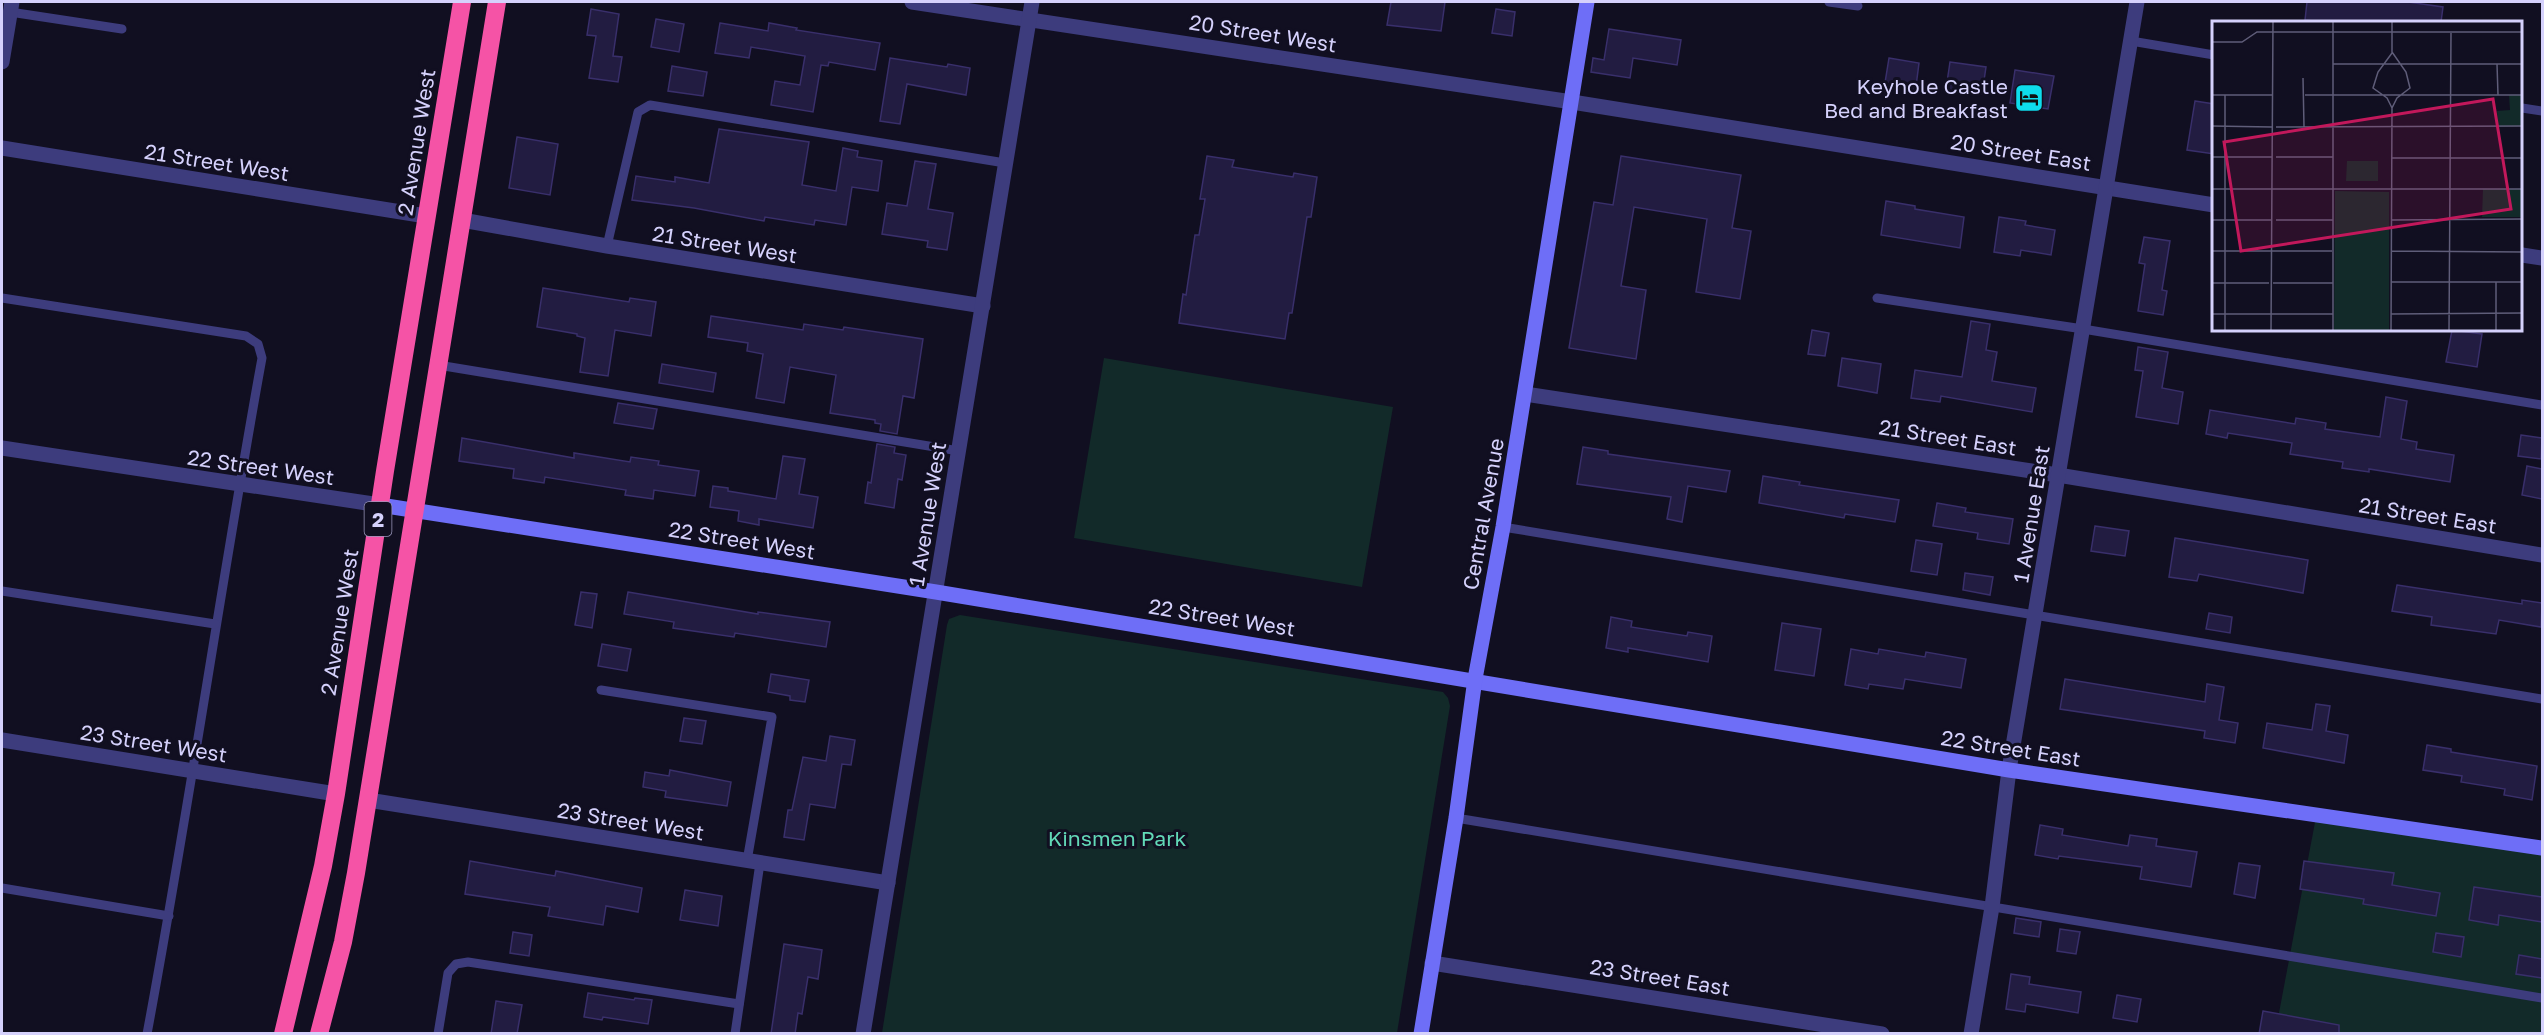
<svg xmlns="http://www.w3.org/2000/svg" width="2544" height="1035" font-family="'Golos Text',sans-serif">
<rect width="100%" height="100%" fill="#110f21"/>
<g fill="#122a29">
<path d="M1104,358l289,49 -31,180 -288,-49z"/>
<path d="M960,615l483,77 5,6 2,8 -53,327h-515l65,-408 2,-6z"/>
<path d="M2316,817l226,36v180l-267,1z"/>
</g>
<g fill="#221c41" stroke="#392f6b" stroke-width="1.5">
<path d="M1391,2h54l-4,29 -54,-6z"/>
<path d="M2307,2h101l35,5 -2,15h-119l-17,-2z"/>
<path d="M591,9l28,5 -6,42 9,1 -4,25 -29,-4 7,-42 -9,-1z"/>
<path d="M1496,9l19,3 -3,24 -20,-3z"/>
<path d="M656,19l28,5 -5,28 -28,-5z"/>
<path d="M720,23l48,8 1,-8 28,5 -1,2 84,13 -5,27 -46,-8 -1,4 -7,-1 -8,47 -42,-7 4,-24 25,4 5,-29 -54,-9 -2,11 -34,-5z"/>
<path d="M1609,29l72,11 -4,25 -44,-7 -3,20 -39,-6 2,-14 11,2z"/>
<path d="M890,58l57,9 1,-3 22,4 -4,27 -59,-11 -7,40 -20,-3z"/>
<path d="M1889,58l30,5 -4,31 -31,-5z"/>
<path d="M1950,62l36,5 -4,27 -36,-5z"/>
<path d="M672,66l35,6 -4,24 -35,-5z"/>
<path d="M2015,70l39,6 -6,33 -38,-6z"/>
<path d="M2195,101l19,3v50l-27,-4z"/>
<path d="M719,129l90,13 -7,43 34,6 7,-43 15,3 -1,6 25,4 -4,30 -26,-4 -6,38 -31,-5 -1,5 -49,-8 -1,4 -70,-13 -62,-8 4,-24 39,6v-5l34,6z"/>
<path d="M517,137l41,7 -8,51 -41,-7z"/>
<path d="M1207,156l27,4 -2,7 61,10 1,-4 23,4 -6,40h-4l-15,96h-3l-4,26 -106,-16 4,-29 3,1 9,-60h4l6,-36h-5z"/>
<path d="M1621,156l120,19 -9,53 19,3 -11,68 -44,-7 11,-73 -73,-12 -13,79 25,4 -10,69 -67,-11 25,-146 19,3z"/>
<path d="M915,161l21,3 -8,45 25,4 -6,37 -20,-3 1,-6 -46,-7 5,-31 20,3z"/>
<path d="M1886,201l29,5v3l49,8 -4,31 -79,-13z"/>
<path d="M1999,217l27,4 -1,4 30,5 -4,25 -30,-5 -1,6 -26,-4z"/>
<path d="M2144,237l26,4 -8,49 5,1 -4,24 -25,-4 7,-47 -6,-1z"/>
<path d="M543,288l86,14 1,-4 26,4 -5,34 -36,-6 -7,46 -28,-4 5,-34 -8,-2v-2l-40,-7z"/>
<path d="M711,316l92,14 1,-6 39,6 1,-3 79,12 -9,59 -11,-2 -6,38 -17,-3 1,-7 -6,-1v-3l-45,-7 6,-38 -46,-8 -6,36 -28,-5 7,-44 -16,-3 1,-8 -40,-6z"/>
<path d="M1971,321l19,3 -4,26 11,2 -5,29 44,7 -4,24 -91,-16 -1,6 -29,-4 4,-28 47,7z"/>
<path d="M1812,330l17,3 -4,23 -17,-2z"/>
<path d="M2452,330l30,4 -5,33 -31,-5z"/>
<path d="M2138,347l30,5 -6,36 21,4 -5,32 -42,-7 7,-46 -8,-1z"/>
<path d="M1842,358l39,6 -4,29 -39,-7z"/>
<path d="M662,364l54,9 -3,19 -54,-9z"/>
<path d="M2386,397l21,4 -6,38 16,3 -1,7 38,6 -4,27 -81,-13v3l-27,-4 1,-6 -53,-8 2,-11 -64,-10 -1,5 -21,-4 4,-24 85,14 1,-6 30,5 -1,6 55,8z"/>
<path d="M618,403l39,6 -4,20 -39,-6z"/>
<path d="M2521,435l21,3 -1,21 -23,-3z"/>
<path d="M462,438l112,20v-5l56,9 1,-5 28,4 -1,4 41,6 -4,25 -41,-6 -1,9 -28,-4 1,-5 -81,-13 -1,6 -31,-5 1,-9 -55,-8z"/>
<path d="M877,444l18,3 -1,6 12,2 -4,25 -4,-1 -4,29 -29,-5 3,-21 3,1z"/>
<path d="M1583,447l25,4v3l122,17 -4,21 -38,-6 -6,36 -15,-3 4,-22 -94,-13z"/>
<path d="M783,456l22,3 -6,35 19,3 -5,31 -54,-9v6l-21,-4 1,-10 -29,-4 3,-21 15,2v3l48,8z"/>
<path d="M2527,466l15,3v30l-20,-4z"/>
<path d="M1763,476l37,6 -1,3 100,15 -4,22 -50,-8 -1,4 -85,-15z"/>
<path d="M1937,503l29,5 -1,4 48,7 -4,25 -32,-5 1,-6 -45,-7z"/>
<path d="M2095,526l34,5 -4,25 -34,-5z"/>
<path d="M2175,538l133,22 -5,33 -104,-19 -2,7 -28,-4z"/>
<path d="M1916,540l26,4 -5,31 -26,-4z"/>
<path d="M1965,573l28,4 -3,18 -27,-5z"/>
<path d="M2397,585l125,19v-4l20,3 -1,24 -42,-7 -3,14 -65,-9 1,-8 -40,-6z"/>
<path d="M581,592l16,2 -5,34 -17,-3z"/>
<path d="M628,592l130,22v-2l72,10 -4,25 -91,-14 -1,4 -61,-9 1,-6 -50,-8z"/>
<path d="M2209,613l23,4 -2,16 -24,-4z"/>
<path d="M1611,617l21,4 -1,6 56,9 1,-4 24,4 -4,26 -80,-14v4l-22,-4z"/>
<path d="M1782,623l39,6 -7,47 -39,-6z"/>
<path d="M602,644l29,5 -4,22 -29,-5z"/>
<path d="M1851,649l27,5 1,-5 46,8 1,-5 40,7 -5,29 -56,-9 -2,10 -34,-5 -1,5 -23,-4z"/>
<path d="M771,674l38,6 -4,22 -15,-2v-4l-22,-4z"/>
<path d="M2065,679l140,23 2,-18 17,3 -5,33 19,3 -3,20 -31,-5 1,-7 -145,-22z"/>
<path d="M2316,704l14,2 -4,25 22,4 -4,28 -81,-15 4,-25 45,7z"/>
<path d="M684,718l22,3 -4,23 -22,-3z"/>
<path d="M830,736l25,4 -4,25 -9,-1 -7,44 -25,-4 -6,36 -20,-3 4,-27h4l11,-53 23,4z"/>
<path d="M2427,745l24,4v3l86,14 -5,34 -28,-5 1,-6 -44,-7 1,-6 -39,-6z"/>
<path d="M670,770l61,12 -4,24 -62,-9 1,-6 -23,-4 2,-15 24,4z"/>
<path d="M2040,825l23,4 -1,6 66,11 2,-11 27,4 -1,7 41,6 -6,35 -51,-8 2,-12 -83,-11 -1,3 -23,-4z"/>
<path d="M470,861l85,15 1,-5 86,17 -4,24 -32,-6 -3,19 -55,-9 2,-9 -85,-13z"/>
<path d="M2304,861l90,12 -2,12 48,8 -4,23 -73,-12 1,-5 -64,-10z"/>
<path d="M2239,863l21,3 -5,32 -21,-4z"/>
<path d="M2474,887l68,10v25l-43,-7 -1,10 -29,-5z"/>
<path d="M685,890l37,6 -4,30 -38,-6z"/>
<path d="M2016,918l25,4 -2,15 -25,-4z"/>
<path d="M2060,929l20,3 -4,22 -19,-3z"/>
<path d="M513,932l19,3 -3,21 -19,-3z"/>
<path d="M2436,933l28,4 -3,20 -28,-5z"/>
<path d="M784,944l38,6 -4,29 -10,-2 -6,37 -4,-1 -3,21h-24z"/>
<path d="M2519,955l23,4v19l-26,-4z"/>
<path d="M2011,974l19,3 -1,7 52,8 -3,21 -52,-9 -1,8 -19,-3z"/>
<path d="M588,993l46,7 1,-2 17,2 -4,24 -45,-7 -1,3 -18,-3z"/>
<path d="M2117,995l24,4 -4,23 -24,-4z"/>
<path d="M496,1001l26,4 -5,29h-26z"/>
<path d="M2263,1011l76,14v9h-80z"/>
</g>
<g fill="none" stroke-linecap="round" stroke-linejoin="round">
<g stroke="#3d3c7d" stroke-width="9">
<path d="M1829,2l29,4"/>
<path d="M10,12l112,17"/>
<path d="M2131,41l83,14"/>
<path d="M2522,108l20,3"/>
<path d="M607,246l31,-134 12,-7 355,58"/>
<path d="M2,298l244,38 12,8 4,14c-41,225 -73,451 -115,676"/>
<path d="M1877,298l206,31 459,76"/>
<path d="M438,365l521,86"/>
<path d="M1503,527l1039,172"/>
<path d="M2,591l213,33"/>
<path d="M601,690l171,27 -25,144"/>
<path d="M1456,818l1086,180"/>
<path d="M2,888l167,28"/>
<path d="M438,1034l10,-61 8,-9 12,-2 271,42"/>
<path d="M735,1034l25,-171"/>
</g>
<g stroke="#3d3c7d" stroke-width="15">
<path d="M912,2l660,100 642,103"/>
<path d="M2,62l10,-60"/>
<path d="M2,148l424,68"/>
<path d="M462,220l145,26 376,60"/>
<path d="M2522,255l20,3"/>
<path d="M1525,394l533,81 484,80"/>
<path d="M2,448l378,57"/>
<path d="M2,740l334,54"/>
<path d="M368,800l520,83"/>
<path d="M1432,963l450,71"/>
<path d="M863,1034l169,-1032"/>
<path d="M1971,1034l21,-127 17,-137 128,-768"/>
</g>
<g stroke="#6e6ef7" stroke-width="15">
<path d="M380,505l556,87 1073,178 533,78"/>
<path d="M1421,1034l35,-216 19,-139 28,-152 84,-525"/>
</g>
<g stroke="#f553a6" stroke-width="18">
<path d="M283,1034l40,-168 13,-72 49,-323 77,-469"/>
<path d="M319,1034l24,-92 13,-69 141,-871"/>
</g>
</g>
<defs>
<g id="hotel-square" transform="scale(1.5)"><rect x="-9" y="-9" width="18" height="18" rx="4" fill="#0edcec" stroke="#110f21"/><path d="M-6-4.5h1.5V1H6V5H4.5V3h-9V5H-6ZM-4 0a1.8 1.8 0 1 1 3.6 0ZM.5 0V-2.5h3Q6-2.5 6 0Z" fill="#111"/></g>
</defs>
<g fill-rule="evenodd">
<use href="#hotel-square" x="2029" y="98"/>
</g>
<g text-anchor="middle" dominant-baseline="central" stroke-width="6" stroke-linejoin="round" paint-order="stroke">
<rect fill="#110f21" stroke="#9a97ba" stroke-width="1.5" x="364.5" y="502" width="27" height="34" rx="4.5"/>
<g font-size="20" font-weight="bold" fill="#d5d1fc">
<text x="378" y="519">2</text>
</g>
<g font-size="21" fill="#d5d1fc" stroke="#110f21">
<text transform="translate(1263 33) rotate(9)">20 Street West</text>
<text transform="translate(416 142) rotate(-81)">2 Avenue West</text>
<text transform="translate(2021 152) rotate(9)">20 Street East</text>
<text transform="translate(217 162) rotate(9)">21 Street West</text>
<text transform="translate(725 244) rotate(9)">21 Street West</text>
<text transform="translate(1948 437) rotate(9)">21 Street East</text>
<text transform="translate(261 467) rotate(8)">22 Street West</text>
<text transform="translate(927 514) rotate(-81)">1 Avenue West</text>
<text transform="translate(1483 514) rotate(-80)">Central Avenue</text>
<text transform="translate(2031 514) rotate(-81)">1 Avenue East</text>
<text transform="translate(2428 515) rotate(9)">21 Street East</text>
<text transform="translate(742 540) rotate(9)">22 Street West</text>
<text transform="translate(1222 617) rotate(9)">22 Street West</text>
<text transform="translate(339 622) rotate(-81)">2 Avenue West</text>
<text transform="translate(154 743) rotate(9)">23 Street West</text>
<text transform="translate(2011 748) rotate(9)">22 Street East</text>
<text transform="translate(631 821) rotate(9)">23 Street West</text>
<text transform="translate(1660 977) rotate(9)">23 Street East</text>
</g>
<g font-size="21" fill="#d5d1fc" stroke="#110f21" text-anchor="end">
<text x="2008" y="86">Keyhole Castle<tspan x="2008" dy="24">Bed and Breakfast</tspan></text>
</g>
<g font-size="21" fill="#62d8b7" stroke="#110f21">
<text x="1117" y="838">Kinsmen Park</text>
</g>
</g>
<g transform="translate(2212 21)">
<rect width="310" height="310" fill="#110f21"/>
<path d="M297,74h13v31h-24l-1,-15 13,-1zM135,140h31v20h-32zM271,168h39v28h-40zM123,170l54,1v139h-55z" fill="#122a29"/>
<path fill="none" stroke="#5f5d79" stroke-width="1.5" d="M0,21h30l15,-10h266M180,32l-14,19 -5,16 14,10 5,10M121,43h190M285,43l1,31M91,57l1,49M0,74h60M93,74h218M0,105l60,1M64,106l247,-1M0,136h60M64,136h57M180,137h131M0,168h311M0,199h59M64,199h57M180,199l131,-1M0,230h120M180,230l131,1M179,261h132M284,261v49M0,262h57M61,262h60M0,293h121M179,293l132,-1M13,310v-236M59,310l2,-310M121,310v-310M179,310l1,-223 5,-10 13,-10 -4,-16 -14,-20v-31M237,310l2,-298"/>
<path fill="#c2185b" fill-opacity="0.15" stroke="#c2185b" stroke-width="3" d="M281,78l18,110 -270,42 -17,-109z"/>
<rect width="310" height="310" fill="none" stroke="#d5d1fc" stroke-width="3"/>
</g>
<rect width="2544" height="1035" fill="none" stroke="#d5d1fc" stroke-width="6"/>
</svg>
